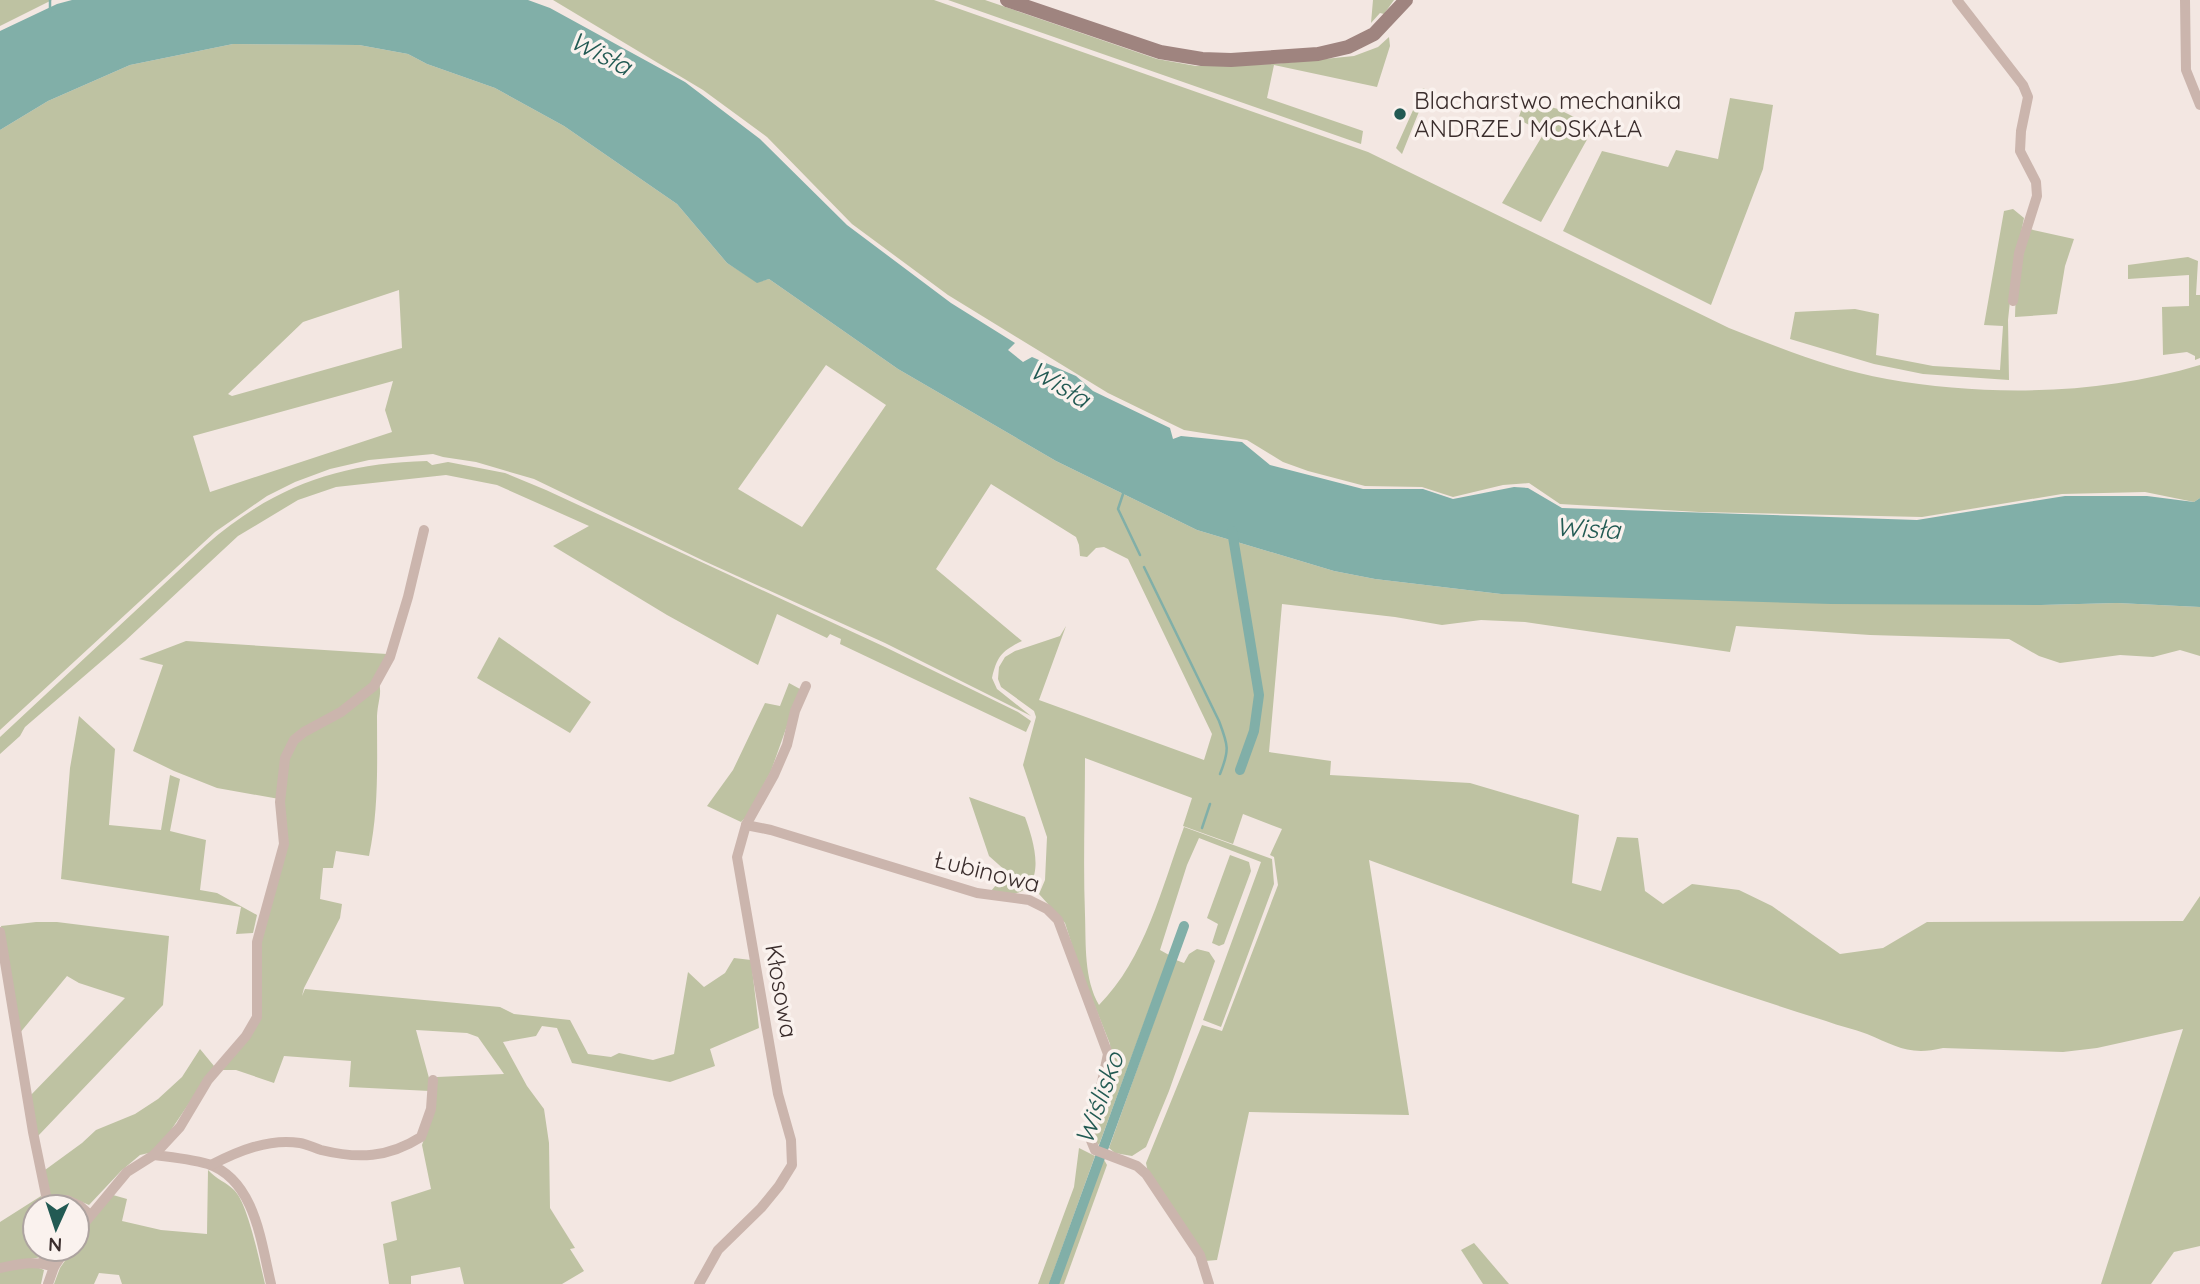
<svg xmlns="http://www.w3.org/2000/svg" width="2200" height="1284" font-family="Quicksand,sans-serif">
<rect width="100%" height="100%" fill="#f3e7e2"/>
<g fill="#bec2a2" fill-rule="evenodd">
<path d="M0,0h52l-52,26z"/>
<path d="M553,0h381l434,152 361,176c51,20 103,41 158,51 102,18 213,16 313,-14v133l-6,4 -49,-10 -83,2 -140,23 -223,-5 -139,-8 -31,-21 -26,2 -50,12 -31,-10 -57,-1 -57,-15 -25,-9 -36,-22 -63,-10 -76,-37 -160,-98 -96,-71 -85,-87 -64,-47z"/>
<path d="M948,0h37l172,59 39,7 78,-2 80,-8 24,-9 11,-10 1,9 -13,41 -103,-22 -7,33 96,33 -2,13z"/>
<path d="M1373,0h21l-10,14 -4,-1 -9,10z"/>
<path d="M233,44l126,1 49,9 19,10 68,24 69,38 113,78 50,59 30,19 12,-3 129,90 158,92 141,69 137,41 41,8 126,15 540,11 76,-2 83,4v49l-20,-6 -27,7 -33,-2 -60,8 -21,-7 -30,-17 -139,-4 -134,-9 -6,26 -205,-30 -44,-2 -39,5 -47,-8 -113,-13 -13,148 62,9 -1,14 140,8 109,32 -7,68 29,8 16,-54 21,1 7,53 18,13 29,-20 47,6 33,16 68,48 43,-6 44,-26 256,-1 17,-25v350l-26,6 -23,32h-50l82,-255 -86,19 -34,4 -120,-4c-34,8 -47,-2 -76,-14 -13,-5 -28,-8 -41,-13 -154,-48 -305,-106 -457,-161l40,255 -160,-3 -32,148 -12,1 -57,-88 -2,-10 56,-138 20,6 56,-146 -4,-28 -4,-2 12,-26 -39,-15 -10,30 -50,-18 9,-28 -107,-40c0,53 -2,105 0,157 1,30 -1,64 14,90 46,-46 63,-118 85,-178l88,32 2,25 -53,143 -18,-7 58,-158 -62,-24 -12,27 -27,85 9,5 -70,190 -5,-5 1,-19 16,-61 -1,-16 -32,-80 -13,-41 -26,-29 6,-14 2,-43 -24,-72 13,-48 -2,-6 -33,-24 -3,-8 1,-12 6,-10 10,-6 45,-15 6,-10 -27,74 165,60 8,-26 -84,-175 -24,-12 -8,1 -9,9 -7,-1 -1,-11 -3,-8 -85,-53 -55,85 86,72c-20,10 -25,15 -30,37l5,11 34,27 -146,-73 -181,-82 -170,-82 -58,-17 -33,-5 -10,-3 -64,6 -39,9 -35,13 -28,14 -52,36 -215,198v-600l48,-29 82,-36zM399,290l3,58 -170,48 -4,-2 75,-72zM826,365l60,40 -84,122 -64,-38zM393,381l-8,29 7,22 -182,60 -17,-56z"/>
<path d="M1423,88l11,5 -8,1 -24,60 -6,-6z"/>
<path d="M1730,98l43,7 -10,64 -52,136 -148,-74 39,-80 66,16 8,-17 42,9z"/>
<path d="M1525,100l33,9 36,18 -53,95 -39,-19 42,-70 -26,-14z"/>
<path d="M2013,209l11,9 -11,55 -5,47 1,60 -86,-6 -49,-10 -84,-25 5,-27 60,-3 24,5 -3,41 57,11 67,4 3,-44 -19,-1 20,-114z"/>
<path d="M2029,229l45,10 -9,27 -8,48 -42,3 1,-31z"/>
<path d="M2188,257l10,4 -2,34h4v63l-5,2v-4l-8,-4 -24,3 -1,-48 27,-1v-31l-61,4v-14z"/>
<path d="M427,461l5,4 16,-3 57,11 41,17 339,157 133,65 13,9 -5,11 -186,-88 1,-5 -11,-5 -3,4 -50,-24 -19,51 -91,-50 -114,-69 36,-20 -92,-41 -51,-10 -110,12 -38,13 -60,36 -113,105 -100,86 -5,9 -20,18v-17l206,-192c66,-58 133,-82 221,-84z"/>
<path d="M499,637l92,65 -21,31 -93,-55z"/>
<path d="M186,641l201,13 -11,20c8,18 2,24 1,42 0,47 2,93 -8,140l-33,-5 -3,17h-10l-3,31 22,5 -2,14 -36,70 -2,8 3,-7 195,18 14,7 56,6 18,34 23,3 8,-4 34,7 21,-6 14,-82 16,15 21,-14 9,-15 17,2 8,68 -49,21 5,17 -45,16 -98,-19 -15,-35 -15,-2 -6,10 -33,6 24,44 17,23 5,34 1,65 25,40 -5,1 14,22 -22,13h-98l-4,-17 -49,9v8h-22l-6,-40 14,-4 -6,-38 40,-13 -9,-44 13,-39 2,-29 67,-3 -26,-37 -11,-4 -51,-3 13,48 1,13 -81,-4 2,-26 -67,-5 -10,27 -38,-13h-14l38,-53 2,-87 13,-42 10,-88 -68,-12 -43,-17 -41,-20 30,-86 -24,-6z"/>
<path d="M789,683l11,6 -29,82 -25,46 -5,5 -34,-16 26,-36 32,-67 15,3z"/>
<path d="M79,716l36,33 -6,76 52,5 9,-55 10,4 -10,52 36,9 -6,50 17,3 40,22 -4,18 -17,1 5,-27 -180,-28 9,-111z"/>
<path d="M969,797l56,20c8,22 24,70 -12,77 -6,1 -15,-2 -22,-3l16,-19 -18,-16z"/>
<path d="M1230,855l19,7 2,9 -27,73 -5,2 -7,-3 6,-19 -11,-6z"/>
<path d="M36,922h21l112,14 -6,69 -125,131 -8,-40 95,-98 -46,-15 -12,-7 -48,58 -18,-108z"/>
<path d="M1197,949l12,3 6,9 -46,130 -23,56 -14,9 -17,-3 -6,-5 67,-188 8,3 5,-9z"/>
<path d="M200,1049l14,17 -49,73 -12,13 -13,3 -19,16 -32,34 -21,-9 -19,2 -4,-28 37,-27 14,-13 39,-16 23,-15 24,-22z"/>
<path d="M1079,1148l16,8 -46,128h-11l36,-97z"/>
<path d="M1103,1158l4,7 -43,119h-7z"/>
<path d="M208,1170c8,9 18,12 26,20 14,13 26,74 31,94h-143l-3,-9 -20,-2 -5,11h-40l6,-16 13,-19h4c0,-16 26,-41 36,-54l14,4 -5,22 39,9 46,4z"/>
<path d="M41,1196l1,11h-7v42h7l-1,8 -41,8v-43z"/>
<path d="M1474,1243l35,41h-26l-22,-34z"/>
<path d="M34,1266l10,4 -3,14h-41v-12z"/>
</g>
<path fill="#81afa8" d="M72,0h456l22,8 135,74 75,57 87,86 104,78 64,40 -7,7 15,12 9,-5 44,19 17,15 77,37 3,11 8,-3 61,6 28,23 93,24h60l30,10 61,-12 14,1 34,20 355,12 148,-24h82l47,6 6,-4v109l-83,-4 -76,2 -210,-1 -330,-10 -126,-15 -41,-8 -137,-41 -141,-69 -158,-92 -129,-90 -12,4 -30,-20 -50,-59 -113,-78 -69,-38 -68,-24 -19,-10 -49,-9 -126,-1 -103,21 -82,36 -48,29v-99l57,-27z"/>
<g fill="none" stroke-linecap="round" stroke-linejoin="round">
<g stroke="#81afa8" stroke-width="2.5">
<path d="M50,11v-11"/>
<path d="M1124,491l-6,18 22,46"/>
<path d="M1144,567l75,154c9,24 11,28 1,53"/>
<path d="M1202,828l8,-24"/>
</g>
<g stroke="#81afa8" stroke-width="10">
<path d="M1232,531l27,164 -5,36 -14,39"/>
<path d="M1054,1284l130,-358"/>
</g>
<g stroke="#cbb5ad" stroke-width="10">
<path d="M1957,0l66,85 5,12 -7,34 -1,20 16,31 1,14 -18,57 -6,48"/>
<path d="M2185,0l1,70 14,35"/>
<path d="M746,825l25,5 206,63 52,7 18,9 11,11 50,134 -18,84 5,12 42,16 9,8 54,81 9,29"/>
<path d="M0,932l33,200 15,73"/>
<path d="M154,1155c18,2 37,4 54,9 47,16 53,78 63,120"/>
<path d="M211,1165c27,-14 58,-27 89,-22 7,1 14,5 21,7 37,9 67,8 100,-13l10,-28 2,-29"/>
<path d="M47,1207l20,-7 13,6 10,9"/>
<path d="M77,1232l50,-60 27,-17 26,-28 28,-47 38,-44 11,-19v-75l27,-98 -4,-42 5,-44 9,-18 10,-8 37,-20 33,-26 16,-29 18,-60 16,-67"/>
<path d="M43,1263l2,-14"/>
<path d="M0,1268c19,-4 36,-8 54,-1"/>
<path d="M48,1284l6,-17 12,-18"/>
<path d="M699,1284l19,-34 43,-42 18,-22 13,-21 -1,-25 -13,-46 -41,-237 9,-32 28,-50 13,-30 8,-34 11,-25"/>
</g>
<path stroke="#9f847f" stroke-width="14" d="M1007,0l153,52 42,7 29,1 87,-6 30,-7 26,-13 32,-34"/>
</g>
<circle fill="#225a53" stroke="#faf2ee" stroke-width="2.5" cx="1400" cy="114" r="7"/>
<g text-anchor="middle" dominant-baseline="central" stroke-width="7" stroke-linejoin="round" paint-order="stroke">
<g font-size="24" fill="#3a2d2c" stroke="#faf2ee" text-anchor="start">
<text x="1414" y="100">Blacharstwo mechanika<tspan x="1414" dy="28">ANDRZEJ MOSKAŁA</tspan></text>
</g>
<g font-size="24" fill="#3a2d2c" stroke="#faf2ee">
<text transform="translate(987 871) rotate(14)">Łubinowa</text>
<text transform="translate(782 991) rotate(80)">Kłosowa</text>
</g>
<g font-size="26" font-style="italic" fill="#225a53" stroke="#faf2ee">
<text transform="translate(601 53) rotate(27)">Wisła</text>
<text transform="translate(1060 384) rotate(31)">Wisła</text>
<text transform="translate(1588 528) rotate(3)">Wisła</text>
<text transform="translate(1099 1098) rotate(-70)">Wiślisko</text>
</g>
</g>
<g transform="translate(56 1228) rotate(183)"><circle r="33" fill="#faf2ee" stroke="#ada3a0" stroke-width="2"/>
<path d="M0-5L12 26L0 18L-12 26Z" fill="#225a53"/>
<text y="-10" font-size="19" font-weight="bold" text-anchor="middle" fill="#3a2d2c">N</text>
</g>
</svg>
